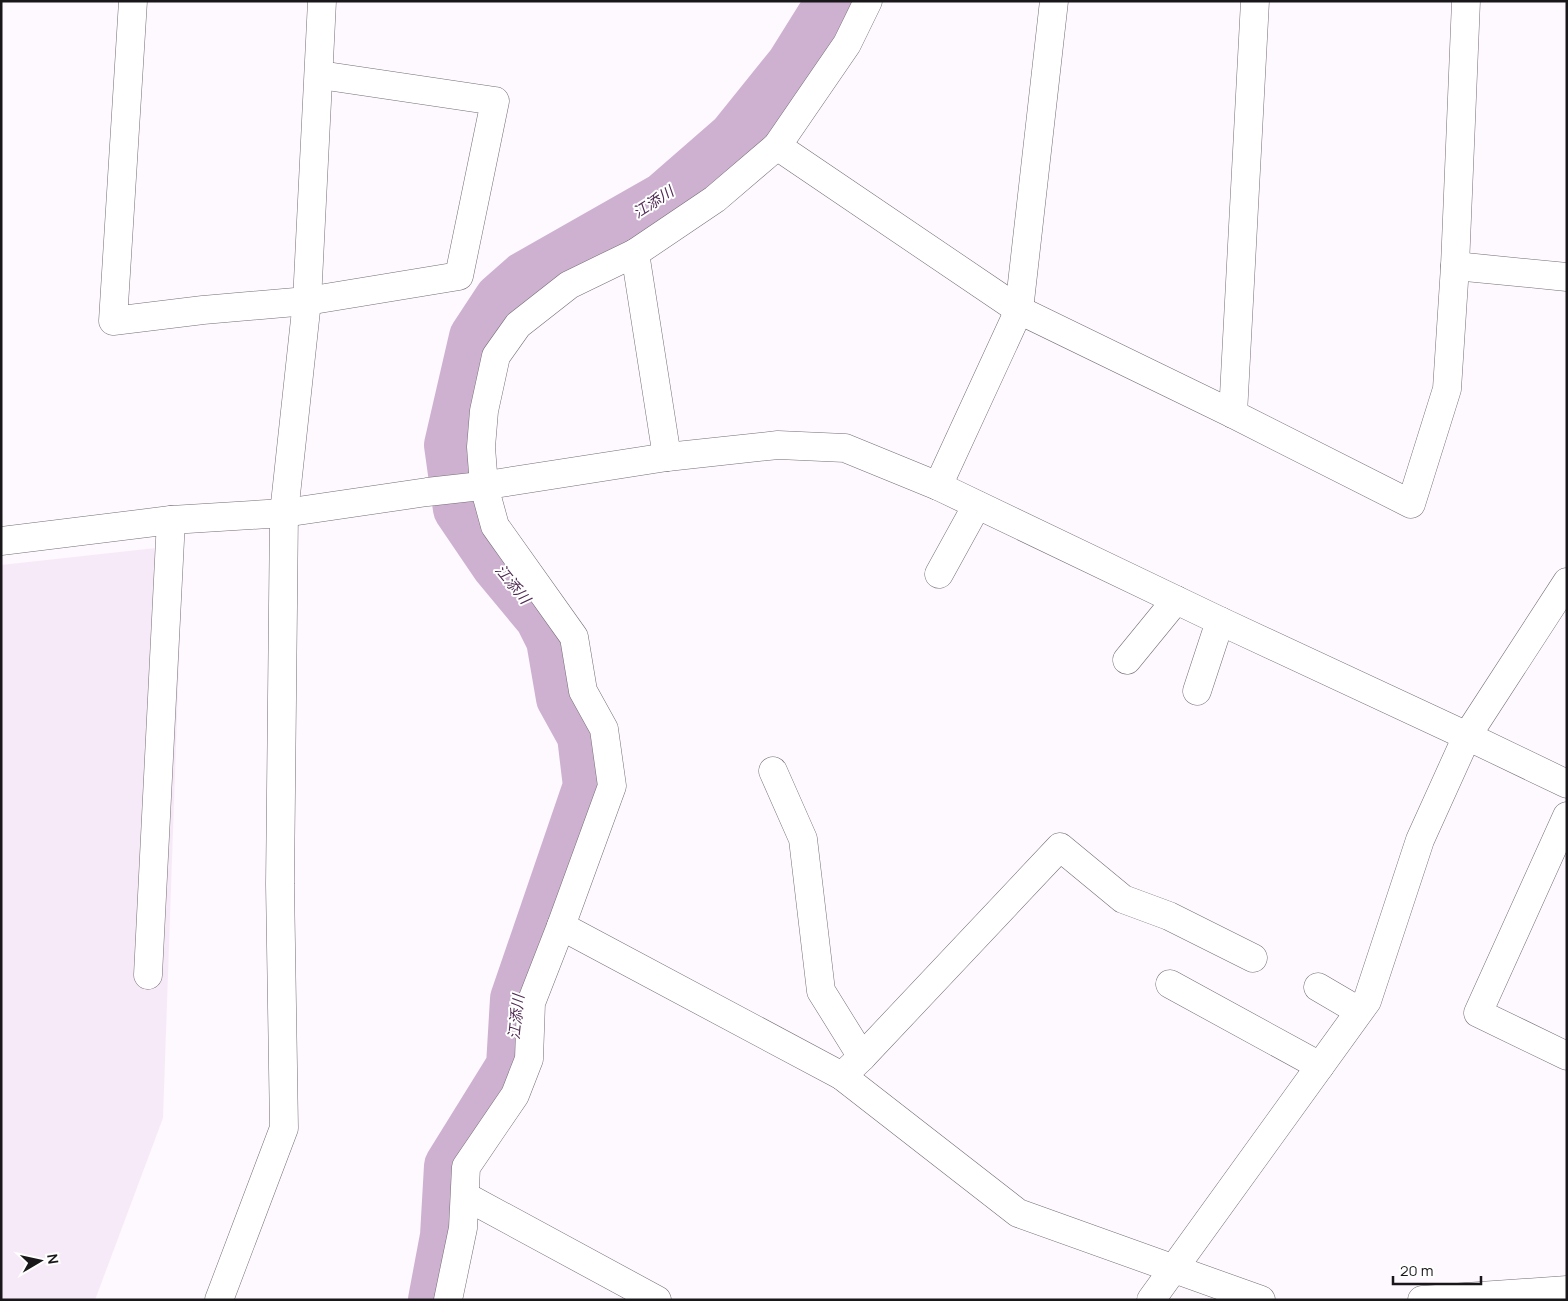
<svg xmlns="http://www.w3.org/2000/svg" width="1568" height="1301" font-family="Manrope,'Noto Sans JP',sans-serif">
<rect width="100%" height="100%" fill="#fef8ff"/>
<path fill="#f7eaf8" d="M183,545l-20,573 -68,182h-94v-735z"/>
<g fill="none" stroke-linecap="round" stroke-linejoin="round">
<path stroke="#ceb1d1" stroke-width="52" d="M434,1300l12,-64 4,-70 62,-100 4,-67 73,-213 -6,-50 -21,-38 -10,-58 -11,-22 -44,-53 -38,-56 -9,-64 25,-108 25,-38 25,-22 139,-79 70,-61 58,-72 40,-64"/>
<g stroke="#756e75" stroke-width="29">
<g id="minor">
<path d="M133,1l-20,320 90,-11 104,-9 152,-25 36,-175 -175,-26"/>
<path d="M777,146l242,164 214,104 178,90 36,-115 8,-123 11,-265"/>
<path d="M1455,266l112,11"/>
<path d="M1233,414l22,-413"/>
<path d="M667,457l-32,-204 80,-54 62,-53 70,-102 21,-43"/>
<path d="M938,486l81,-176 35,-309"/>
<path d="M1,541l170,-21 113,-7 143,-21 54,-6 186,-29 111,-12 67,3 93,38 282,135 247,115 100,48"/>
<path d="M939,574l38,-69"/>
<path d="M1127,660l49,-60"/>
<path d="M1197,691l23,-70"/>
<path d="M773,771l30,68 18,152 41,66"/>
<path d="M1567,816l-89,197 89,43"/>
<path d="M561,926l281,150 20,-19 198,-210 63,52 46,17 84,42"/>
<path d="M148,975l23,-455"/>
<path d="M1170,984l150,82"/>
<path d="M1318,987l41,24"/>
<path d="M842,1076l176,137 243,87"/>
<path d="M465,1196l192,104"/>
<path d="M219,1300l65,-172 -4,-244 4,-371"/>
<path d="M448,1300l15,-72 3,-61 49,-72 14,-36 2,-56 30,-77 51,-140 -8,-57 -21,-38 -9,-54 -79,-111 -11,-40 -3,-39 3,-36 12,-55 22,-31 51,-40 66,-32"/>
<path d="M1151,1300l216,-299 53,-161 47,-104 100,-154"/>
<path d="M1422,1300l145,-10"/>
</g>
</g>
<g stroke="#756e75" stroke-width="29">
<path id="tertiary" d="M284,513l23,-212 15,-300"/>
</g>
<use href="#minor" stroke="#fff" stroke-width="28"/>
<use href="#tertiary" stroke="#fff" stroke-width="28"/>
</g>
<g text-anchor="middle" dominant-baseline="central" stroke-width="4" stroke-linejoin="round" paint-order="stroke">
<g font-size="15" font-style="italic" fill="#502a54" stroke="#fff">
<text transform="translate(653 202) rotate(-33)">江添川</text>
<text transform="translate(513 584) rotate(51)">江添川</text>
<text transform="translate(516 1017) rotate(-84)">江添川</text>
</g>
</g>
<rect width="1568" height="1301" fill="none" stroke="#19171a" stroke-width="5"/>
<g transform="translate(40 1261) rotate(81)" stroke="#ffffff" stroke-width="4" paint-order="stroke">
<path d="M0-4L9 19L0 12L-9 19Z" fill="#19171a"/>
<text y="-8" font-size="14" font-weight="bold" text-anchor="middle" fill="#19171a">N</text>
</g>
<path d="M1393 1276v8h88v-8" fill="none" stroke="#19171a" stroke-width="2.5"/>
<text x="1400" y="1276" font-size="15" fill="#19171a" stroke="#ffffff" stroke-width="4" paint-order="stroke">20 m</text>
</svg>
